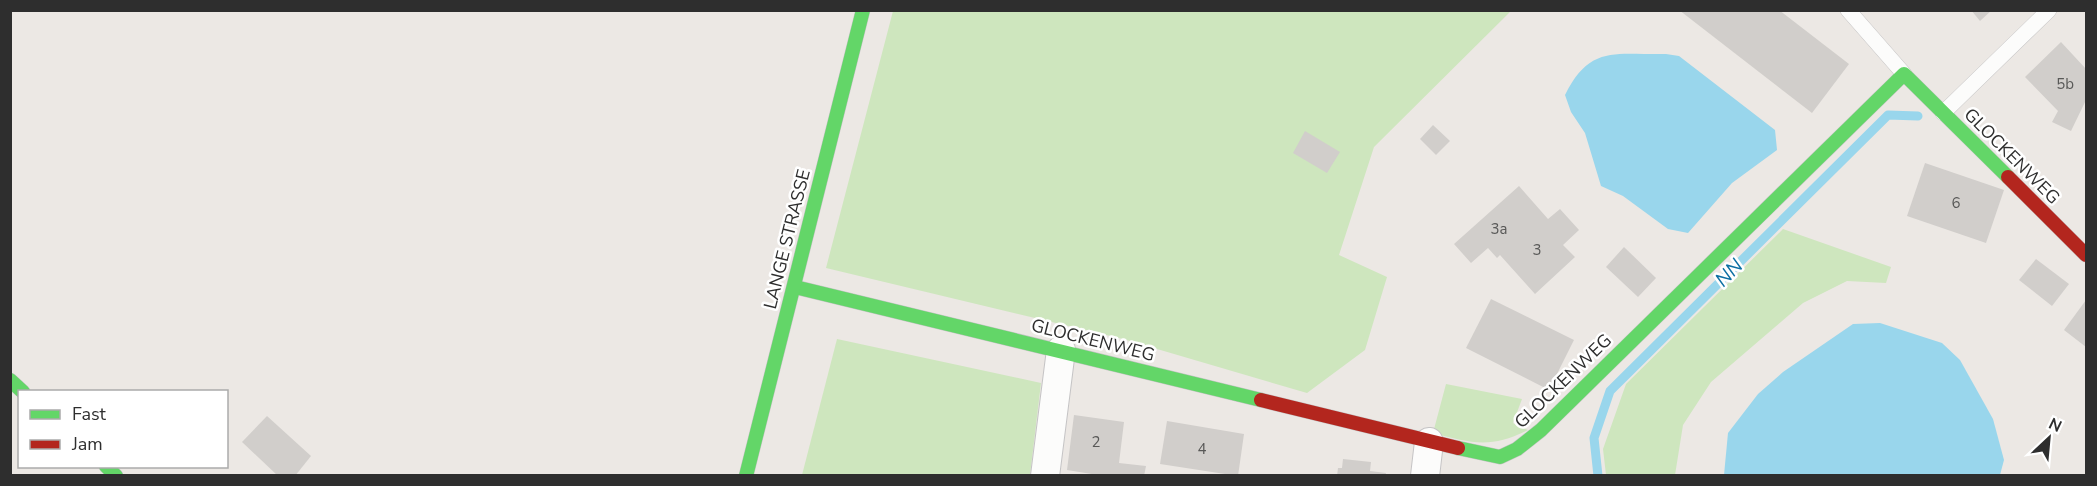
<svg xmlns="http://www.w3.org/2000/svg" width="2097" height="486" font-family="'Nunito Sans',sans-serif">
<rect width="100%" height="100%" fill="#ece8e4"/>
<g fill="#cee6be">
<path d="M893,11h618l-137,136 -35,108 48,22 -22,73 -58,43 -184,-54 -297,-71z"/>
<path d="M1783,229l108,38 -5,16 -39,-2 -44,22 -92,79 -28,43 -8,50h-69l-3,-26 23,-65z"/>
<path d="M837,339l204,44 -11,92h-228z"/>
<path d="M1446,384l76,15 -9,24 15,7c-37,19 -57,13 -95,3z"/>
</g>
<g fill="#99d6ec">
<path d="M1666,54l13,2 96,74 2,20 -45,33 -44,50 -20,-4 -45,-33 -22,-10 -16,-53 -14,-21 -6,-17c25,-51 51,-40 101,-41z"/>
<path d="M1880,323l62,20 18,17 33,59 11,41 -4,15h-276l4,-42 30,-39 25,-22 70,-48z"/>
</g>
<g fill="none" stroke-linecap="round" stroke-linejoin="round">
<path stroke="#99d6ec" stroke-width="9" d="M1598,476l-4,-38 16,-47 278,-276 30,1"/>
</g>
<g fill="#d1cecb">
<path d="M1679,10h100l70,54 -37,49z"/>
<path d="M1971,10h21l-12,11z"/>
<path d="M2061,42l25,27v31l-15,31 -19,-9 6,-11 -33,-34z"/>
<path d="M1433,125l17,16 -14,14 -16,-16z"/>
<path d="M1305,131l35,21 -13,21 -34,-20z"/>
<path d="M1925,163l79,27 -18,53 -79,-27z"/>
<path d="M1519,186l29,33 12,-10 19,21 -16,15 12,12 -40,37 -35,-39 -3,3 -9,-10 -17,15 -17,-19z"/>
<path d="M1624,247l32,31 -18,19 -32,-30z"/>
<path d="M2036,259l33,25 -17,22 -33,-26z"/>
<path d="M1491,299l83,41 -25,50 -83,-42z"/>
<path d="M2086,300v47l-22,-17z"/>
<path d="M1074,415l50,7 -5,41 27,3 -2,10h-40l-37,-6z"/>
<path d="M267,416l44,40 -16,20h-17l-36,-34z"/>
<path d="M1167,421l77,13 -6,42 -78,-12z"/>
<path d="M1343,459l28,3 -1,9 16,2 -1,3h-48l1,-8h4z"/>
</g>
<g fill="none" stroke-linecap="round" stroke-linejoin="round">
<g stroke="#c5c4c5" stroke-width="16">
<g id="lane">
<path d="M1848,10l56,64"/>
<path d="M1943,113l106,-103"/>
</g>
</g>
<g stroke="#c5c4c5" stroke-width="30">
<g id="street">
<path d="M1045,476l16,-126"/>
<path d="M1425,476l4,-34"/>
</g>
</g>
<g stroke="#c5c4c5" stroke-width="15">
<g id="fast">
<path d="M795,287l466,113"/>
<path d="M10,380l13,12"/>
<path d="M1458,448l42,9 17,-8 24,-19 363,-356 104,103"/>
<path d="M106,466l10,10"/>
<path d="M746,476l117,-466"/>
</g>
</g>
<g stroke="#c5c4c5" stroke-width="15">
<g id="jam">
<path d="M2008,177l78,78"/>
<path d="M1261,400l197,48"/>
</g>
</g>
<use href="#lane" stroke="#fcfcfb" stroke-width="15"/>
<use href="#street" stroke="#fcfcfb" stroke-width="28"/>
<use href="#fast" stroke="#63d668" stroke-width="14"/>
<use href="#jam" stroke="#b3261e" stroke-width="14"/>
</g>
<g text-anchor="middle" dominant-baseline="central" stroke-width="5" stroke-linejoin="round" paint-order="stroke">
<g font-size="15" fill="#585857">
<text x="2065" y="84">5b</text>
<text x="1956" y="203">6</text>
<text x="1499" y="229">3a</text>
<text x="1537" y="250">3</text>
<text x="1096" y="442">2</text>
<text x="1202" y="449">4</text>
</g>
<g font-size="18" fill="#2e2e2e" stroke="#fff">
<text transform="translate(2012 156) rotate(45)">GLOCKENWEG</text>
<text transform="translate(787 239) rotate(-76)">LANGE STRASSE</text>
<text transform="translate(1093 340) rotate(14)">GLOCKENWEG</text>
<text transform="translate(1563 381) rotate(-44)">GLOCKENWEG</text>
</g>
<g font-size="20" font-style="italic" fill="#0d6fa3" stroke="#fff">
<text transform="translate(1729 273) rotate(-45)">NN</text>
</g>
</g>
<rect width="2097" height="486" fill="none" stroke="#2e2e2e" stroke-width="24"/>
<rect x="18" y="390" width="210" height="78" fill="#ffffff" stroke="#ababab" stroke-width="1.5"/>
<rect x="30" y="410" width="30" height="9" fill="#63d668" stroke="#ababab" stroke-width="1.5"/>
<text x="72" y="420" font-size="18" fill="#2e2e2e">Fast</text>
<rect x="30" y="440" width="30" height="9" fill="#b3261e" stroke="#ababab" stroke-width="1.5"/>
<text x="72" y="450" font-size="18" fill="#2e2e2e">Jam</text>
<g transform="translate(2049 438) rotate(26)" stroke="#ffffff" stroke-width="4.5" paint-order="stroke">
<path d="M0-4.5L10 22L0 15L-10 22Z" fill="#2e2e2e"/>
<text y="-9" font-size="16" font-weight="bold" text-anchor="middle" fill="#2e2e2e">N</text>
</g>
</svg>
